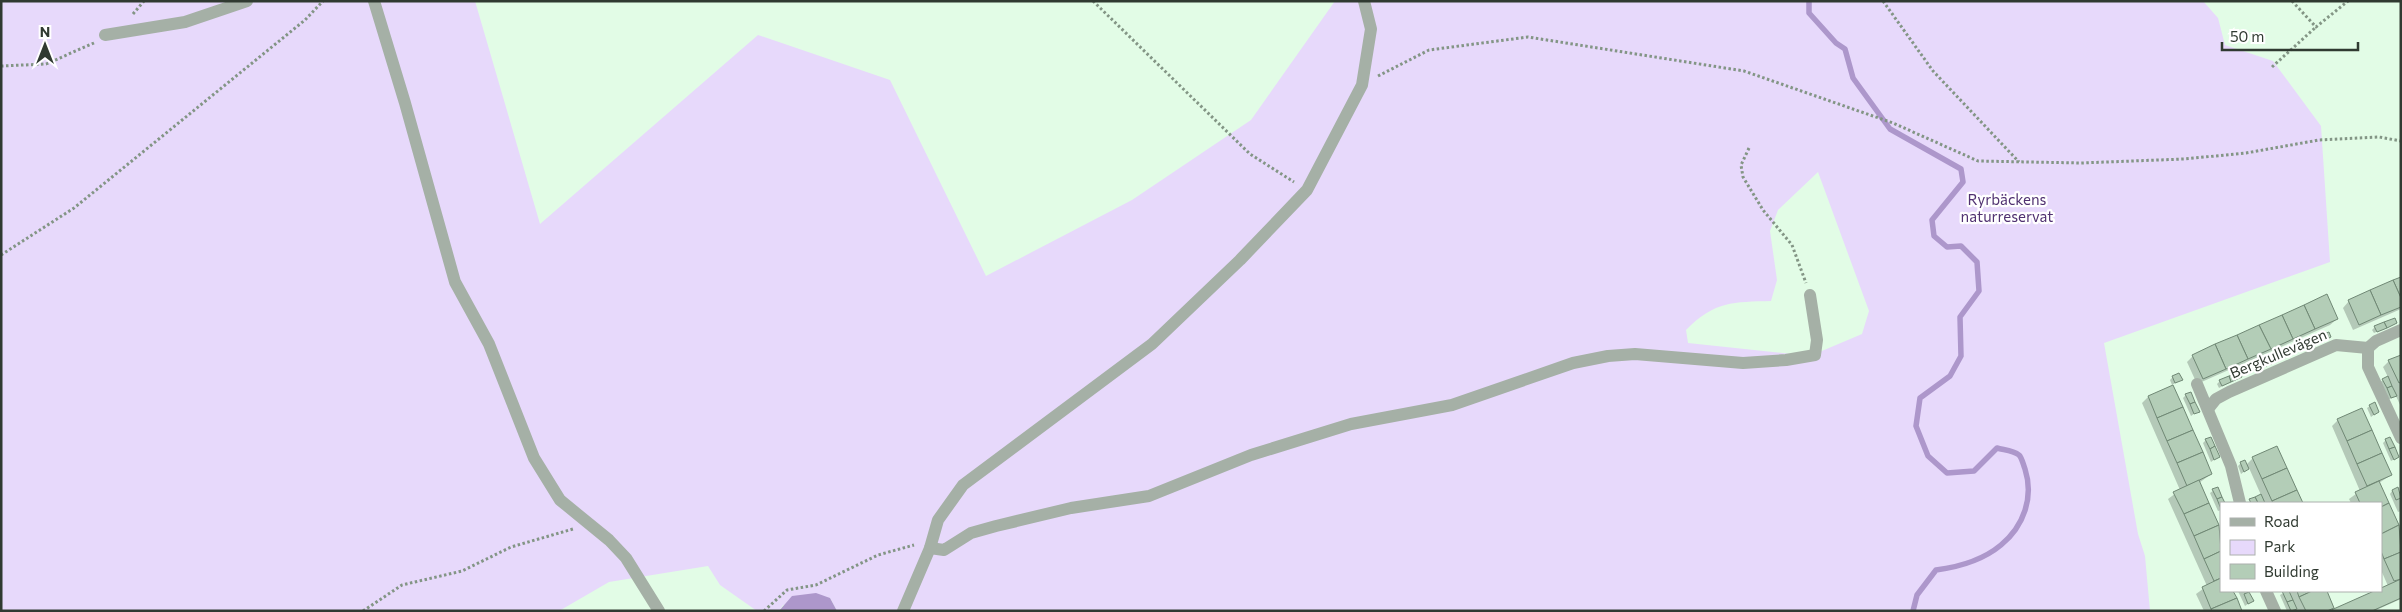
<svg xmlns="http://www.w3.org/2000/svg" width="2402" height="612" font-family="Commissioner,sans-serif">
<rect width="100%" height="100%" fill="#e2fce6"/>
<path fill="#e7d9fb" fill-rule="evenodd" d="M1,1h474l65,223 218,-189 132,45 96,196 146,-76 119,-80 84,-119h868l15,17 7,27 48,16 48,65 9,136 -226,81 34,191 7,22 5,55h-1313l-7,-13 -47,7 -4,6h-22l-37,-26 -12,-19 -99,16 -50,29h-558zM1818,172l51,139 -7,23 -52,22 -122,-13 -2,-13c28,-29 48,-28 85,-29l6,-21 -7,-49 8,-21z"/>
<path fill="#ad97cb" d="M816,593l14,5 7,13h-58l13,-15z"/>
<g fill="#0003">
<path d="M2401,278v31l-48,21 -10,-22 6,-7z"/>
<path d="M2337,319l-7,6 -133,59 -10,-22 6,-6z"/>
<path d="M2396,323l-22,10 -2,-3 3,-3z"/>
<path d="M2330,337l-22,11 -1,-4 2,-2z"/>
<path d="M2401,356v51l-5,-11 -8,4 -8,-18 8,-5 -5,-10 6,-6z"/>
<path d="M2285,357l-22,11 -1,-4 2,-2z"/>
<path d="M2173,377l8,3 -9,5 -2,-5z"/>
<path d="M2240,377l-21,11 -2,-4 3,-3z"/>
<path d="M2186,395l12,16 -7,5 -8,-18z"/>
<path d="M2148,397l63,77 -12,9 22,48v60h11l9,20h-37l-8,-17 11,-8 -39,-87 12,-9 -38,-87z"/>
<path d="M2370,406l8,6 -7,5 -4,-9z"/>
<path d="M2338,420l53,55 -12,8 22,49v67l-27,12h-42l56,-25 -7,-16v-67h-30l-2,-4 11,-8 -28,-65z"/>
<path d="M2206,440l12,17 -7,5 -8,-19z"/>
<path d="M2386,440l12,17 -7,4 -8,-18z"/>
<path d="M2276,447l25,56h-54l14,-8 -12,-27 -8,6 -3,-8 3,-3 5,2 7,-7z"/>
<path d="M2217,488l6,15h-2v7l-3,1 -8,-18z"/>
<path d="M2392,491l9,6v14l-3,1 -8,-18z"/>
<path d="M2238,591h9l5,10 -7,5z"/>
<path d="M2287,591h38l8,16 -4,4h-32l-1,-3 -9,3 -7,-16z"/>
</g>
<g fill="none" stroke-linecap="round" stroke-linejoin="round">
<path stroke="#ad97cb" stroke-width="5.5" d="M1809,1v12l27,30 9,6 8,29 37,51 71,40 2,13 -31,38 2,16 13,11 14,-1 16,16 2,29 -19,26 1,39 -11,20 -30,22 -4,28 12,30 19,17 27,-2 23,-23c7,2 16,2 22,7 3,3 4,9 6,14 9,28 -1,57 -24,76 -18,15 -42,22 -65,25l-19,25 -4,16"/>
</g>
<g fill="#b3cdb7" stroke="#708875">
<path d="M2401,277v21l-8,-18z"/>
<path d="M2393,280l8,18v9l-20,8 -11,-25z"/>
<path d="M2370,290l11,25 -22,10 -11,-25z"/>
<path d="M2327,294l11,25 -23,10 -11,-24z"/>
<path d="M2304,305l11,24 -22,10 -11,-24z"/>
<path d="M2282,315l11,24 -22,10 -12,-24z"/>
<path d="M2395,318l2,5 -10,5 -3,-6z"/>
<path d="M2384,322l3,6 -10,4 -3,-6z"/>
<path d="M2259,325l12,24 -23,10 -11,-24z"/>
<path d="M2329,332l2,5 -10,5 -3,-6z"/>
<path d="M2237,335l11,24 -22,10 -11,-25z"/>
<path d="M2318,336l3,6 -10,4 -2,-5z"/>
<path d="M2215,344l11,25 -23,10 -11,-24z"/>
<path d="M2284,352l2,5 -10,5 -2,-6z"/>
<path d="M2401,355v27l-2,1 -11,-23z"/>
<path d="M2274,356l2,6 -10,4 -2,-5z"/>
<path d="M2239,372l3,5 -11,5 -2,-6z"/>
<path d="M2179,373l4,7 -8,3 -3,-7z"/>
<path d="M2229,376l2,6 -9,4 -3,-6z"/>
<path d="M2388,376l4,10 -5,2 -5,-9z"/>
<path d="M2173,385l10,22 -26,11 -9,-22z"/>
<path d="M2392,386l5,10 -6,2 -4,-10z"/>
<path d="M2191,392l4,10 -5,2 -5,-10z"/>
<path d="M2195,402l5,10 -6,2 -4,-10z"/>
<path d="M2375,402l4,10 -5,3 -5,-10z"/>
<path d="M2183,407l10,23 -26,11 -10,-23z"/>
<path d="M2362,408l10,22 -25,11 -10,-22z"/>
<path d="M2193,430l10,22 -26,11 -10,-22z"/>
<path d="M2372,430l10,23 -25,11 -10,-23z"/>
<path d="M2211,437l4,9 -5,3 -5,-10z"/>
<path d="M2390,437l5,10 -6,2 -4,-10z"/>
<path d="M2215,446l5,11 -6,3 -4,-11z"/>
<path d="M2277,446l10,22 -25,11 -10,-22z"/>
<path d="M2395,447l4,10 -5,3 -5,-11z"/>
<path d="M2203,452l9,22 -25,12 -10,-23z"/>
<path d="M2382,453l10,22 -25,11 -10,-22z"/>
<path d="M2245,460l4,9 -5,3 -4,-10z"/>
<path d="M2287,468l10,22 -25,11 -10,-22z"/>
<path d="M2199,480l10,23 -25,11 -11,-22z"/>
<path d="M2379,481l10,22 -8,4v-4h-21l-5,-11z"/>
<path d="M2218,487l4,10 -5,2 -5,-10z"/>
<path d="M2398,487l3,11 -5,2 -4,-10z"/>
<path d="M2297,490l6,13h-30l-1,-2z"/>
<path d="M2261,494l4,9h-7l-3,-6z"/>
<path d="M2222,497l3,6h-4v6l-4,-10z"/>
<path d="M2255,497l3,6h-7l-2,-4z"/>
<path d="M2209,503l10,22 -25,11 -10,-22z"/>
<path d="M2389,503l10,22 -18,9v-27z"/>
<path d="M2219,525l2,26 -17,8 -10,-23z"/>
<path d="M2399,525l2,27 -17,7 -3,-8v-17z"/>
<path d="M2221,551v27l-7,3 -10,-22z"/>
<path d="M2401,552v27l-7,2 -10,-22z"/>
<path d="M2221,578v13h12l4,7 -26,11 -9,-22z"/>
<path d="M2401,579v19l-29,13h-43l45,-20h7v-3z"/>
<path d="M2282,591h7l4,9 -6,2z"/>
<path d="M2297,591h15l-13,6z"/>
<path d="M2312,591h15l7,17 -7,3h-21l-7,-14z"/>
<path d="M2249,592l5,9 -6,3 -4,-10z"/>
<path d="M2237,598l5,13h-30l-1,-2z"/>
<path d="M2293,600l4,9 -6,2 -4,-9z"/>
</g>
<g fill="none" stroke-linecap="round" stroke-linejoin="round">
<g stroke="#839585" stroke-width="3" stroke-dasharray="2.5 2.5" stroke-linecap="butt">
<path d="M1093,1l157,153 44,28"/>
<path d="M1883,1l50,70 86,91"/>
<path d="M2292,1l24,26 32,-26"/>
<path d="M133,14l11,-13"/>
<path d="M1,66l45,-2 48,-21"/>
<path d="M2272,67l44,-40"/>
<path d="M1378,76l51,-26 99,-13 216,34 149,52 85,38 103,2 103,-4 62,-6 73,-13 60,-3 22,4"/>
<path d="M1749,148l-8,17 2,12 20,33 29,35 14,38"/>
<path d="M1,255l73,-47 231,-188 18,-19"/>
<path d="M363,611l39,-26 60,-14 49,-24 62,-18"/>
<path d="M764,611l23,-21 29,-5 62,-30 36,-10"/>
</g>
<g stroke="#a5b0a6" stroke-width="12">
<path d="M374,1l31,102 50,179 34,62 45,114 26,42 49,40 17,18 33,53"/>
<path d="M105,35l80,-13 62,-21"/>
<path d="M2368,348l8,-7 25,-11"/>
<path d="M2197,384l34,82 9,37"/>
<path d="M2208,409l8,-10 13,-7 107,-47 32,3v19l33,71"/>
<path d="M930,548l14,2 27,-17 25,-7 75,-18 78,-12 102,-41 100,-31 101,-19 121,-42 35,-7 27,-2 108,9 43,-3 29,-5 2,-15 -7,-45"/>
<path d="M2266,591l9,20"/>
<path d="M903,611l27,-63 8,-28 25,-35 189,-141 88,-84 67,-70 55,-105 9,-56 -7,-28"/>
</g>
</g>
<g text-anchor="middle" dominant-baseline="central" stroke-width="4.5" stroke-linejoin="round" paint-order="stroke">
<g font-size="15" fill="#503171" stroke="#fff">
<text x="2007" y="199">Ryrbäckens<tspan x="2007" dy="17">naturreservat</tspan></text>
</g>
<g font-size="15" fill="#303a31" stroke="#fff">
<text transform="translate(2278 353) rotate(-23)">Bergkullevägen</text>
</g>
</g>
<rect width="2402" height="612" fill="none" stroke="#303a31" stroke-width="5"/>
<rect x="2220" y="502" width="162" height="90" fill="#ffffff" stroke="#acb0ad"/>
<rect x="2230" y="518" width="25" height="8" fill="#a5b0a6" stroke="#acb0ad"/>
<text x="2264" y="527" font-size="15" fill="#303a31">Road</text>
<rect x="2230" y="540" width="25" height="15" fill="#e7d9fb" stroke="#acb0ad"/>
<text x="2264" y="552" font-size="15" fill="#303a31">Park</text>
<rect x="2230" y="564" width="25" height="15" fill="#b3cdb7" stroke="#acb0ad"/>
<text x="2264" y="577" font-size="15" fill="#303a31">Building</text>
<g transform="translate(45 45)" stroke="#ffffff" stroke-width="4" paint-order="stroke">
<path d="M0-4L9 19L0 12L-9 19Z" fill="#303a31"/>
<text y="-8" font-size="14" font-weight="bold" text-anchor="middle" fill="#303a31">N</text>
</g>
<path d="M2222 42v8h136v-8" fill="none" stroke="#303a31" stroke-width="2.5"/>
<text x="2230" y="42" font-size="15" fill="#303a31" stroke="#ffffff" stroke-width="4" paint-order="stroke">50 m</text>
</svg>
